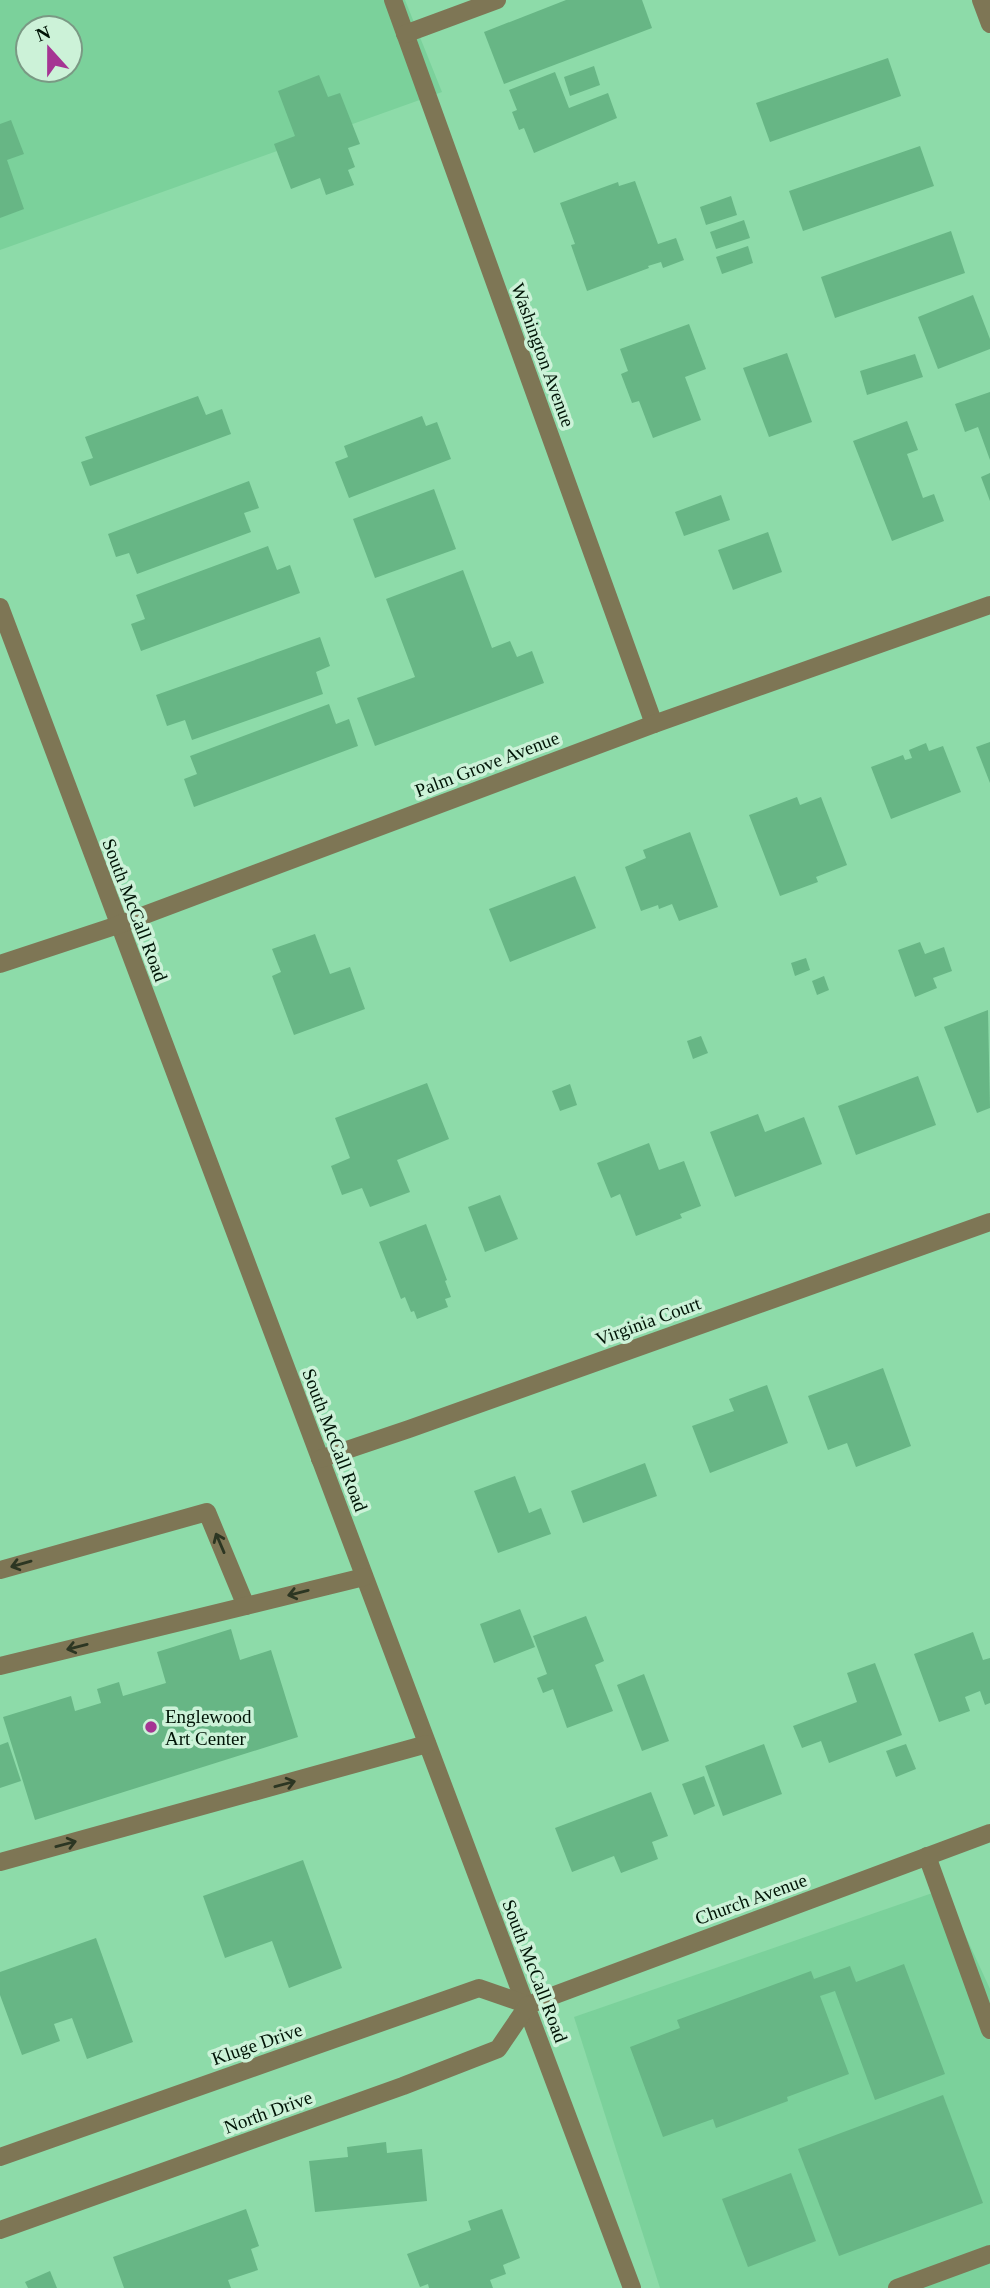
<svg xmlns="http://www.w3.org/2000/svg" width="990" height="2288" font-family="Georgia,serif">
<rect width="100%" height="100%" fill="#8ddba9"/>
<g fill="#7bd19b" fill-rule="evenodd">
<path d="M0,0h405l37,92 -442,158zM28,28h42v42h-42z"/>
<path d="M944,1889l46,100v299h-330l-86,-271z"/>
</g>
<g fill="#67b685">
<path d="M566,0h76l10,28 -148,56 -20,-52z"/>
<path d="M888,58l13,38 -131,46 -14,-39z"/>
<path d="M594,66l6,19 -30,11 -6,-19z"/>
<path d="M555,72l14,36 39,-15 9,25 -83,35 -10,-25 -5,2 -7,-18 5,-2 -8,-20z"/>
<path d="M319,75l9,22 12,-4 20,51 -12,4 7,19 -7,3 6,15 -28,10 -6,-17 -29,11 -17,-45 21,-8 -17,-45z"/>
<path d="M11,120l13,34 -17,6 17,49 -24,9v-94z"/>
<path d="M920,146l14,40 -131,45 -14,-40z"/>
<path d="M635,181l23,63 18,-6 8,22 -21,8 -2,-6 -13,4 1,2 -62,23 -16,-46 4,-1 -15,-41 58,-21 1,4z"/>
<path d="M731,196l6,19 -31,10 -6,-18z"/>
<path d="M744,220l6,18 -34,11 -6,-17z"/>
<path d="M951,231l14,42 -130,45 -14,-41z"/>
<path d="M748,246l5,17 -31,11 -6,-17z"/>
<path d="M973,295l17,44v10l-52,20 -20,-52z"/>
<path d="M689,324l17,45 -21,8 16,43 -48,18 -14,-37 -7,2 -11,-29 7,-3 -8,-22z"/>
<path d="M787,353l25,69 -43,15 -26,-69z"/>
<path d="M915,354l8,23 -56,18 -7,-24z"/>
<path d="M990,392v68l-12,-33 -13,5 -10,-28z"/>
<path d="M198,396l8,19 16,-6 9,25 -141,52 -9,-24 12,-4 -8,-21z"/>
<path d="M422,416l4,10 11,-4 14,37 -102,39 -14,-36 13,-5 -4,-11z"/>
<path d="M907,421l11,29 -11,4 16,44 11,-4 10,27 -52,20 -39,-100z"/>
<path d="M990,473v28l-9,-24z"/>
<path d="M249,481l10,27 -15,5 7,19 -114,42 -8,-21 -13,4 -8,-23z"/>
<path d="M434,489l22,60 -81,29 -22,-59z"/>
<path d="M721,495l9,25 -46,16 -9,-24z"/>
<path d="M768,532l14,40 -49,18 -15,-40z"/>
<path d="M268,546l9,24 13,-5 10,28 -159,58 -10,-27 14,-5 -9,-24z"/>
<path d="M463,570l29,78 18,-7 7,16 15,-6 12,32 -169,63 -18,-48 58,-21 -29,-78z"/>
<path d="M320,637l10,29 -14,6 7,22 -131,46 -7,-20 -18,6 -11,-31z"/>
<path d="M329,704l7,20 13,-5 9,27 -164,61 -10,-28 13,-5 -7,-18z"/>
<path d="M990,742v41l-14,-36z"/>
<path d="M926,743l3,8 14,-5 18,46 -70,27 -20,-52 32,-12 2,5 7,-2 -3,-8z"/>
<path d="M797,797l3,8 21,-8 26,68 -31,12 2,5 -38,14 -31,-81z"/>
<path d="M690,832l28,75 -39,14 -7,-17 -13,5 -1,-4 -17,6 -16,-44 21,-9 -3,-8z"/>
<path d="M575,876l21,52 -86,34 -21,-53z"/>
<path d="M315,934l15,40 20,-7 15,42 -71,26 -22,-59 9,-4 -9,-23z"/>
<path d="M920,942l5,12 19,-7 8,24 -19,7 4,10 -22,9 -17,-47z"/>
<path d="M806,958l4,12 -15,6 -4,-13z"/>
<path d="M824,976l5,14 -12,5 -5,-14z"/>
<path d="M988,1010l2,98 -13,5 -33,-86z"/>
<path d="M701,1036l7,17 -15,6 -6,-18z"/>
<path d="M918,1076l18,49 -80,30 -18,-49z"/>
<path d="M427,1083l22,56 -52,21 13,32 -40,15 -8,-19 -20,7 -11,-29 19,-8 -15,-40z"/>
<path d="M570,1084l7,21 -17,6 -8,-20z"/>
<path d="M758,1114l7,18 39,-15 18,47 -87,33 -25,-65z"/>
<path d="M649,1143l10,27 25,-9 17,45 -21,8 2,4 -46,18 -16,-42 -9,4 -14,-35z"/>
<path d="M500,1195l18,44 -33,13 -17,-45z"/>
<path d="M426,1224l21,56 -2,1 6,16 -6,2 3,8 -31,12 -3,-8 -3,1 -6,-15 -4,2 -22,-57z"/>
<path d="M883,1368l28,78 -55,21 -9,-24 -19,7 -20,-54z"/>
<path d="M767,1385l21,58 -78,30 -18,-47 42,-15 -5,-12z"/>
<path d="M645,1463l12,33 -74,27 -12,-32z"/>
<path d="M515,1476l14,37 12,-5 10,26 -53,19 -24,-62z"/>
<path d="M520,1609l15,38 -41,16 -14,-39z"/>
<path d="M586,1616l18,45 -9,4 18,46 -46,17 -14,-39 -10,4 -6,-15 10,-4 -14,-38z"/>
<path d="M231,1629l9,31 31,-10 27,87 -263,83 -32,-103 68,-21 4,15 26,-8 -4,-14 22,-7 4,14 43,-13 -9,-31z"/>
<path d="M973,1632l10,28 7,-2v45l-5,2 -5,-14 -15,6 5,14 -31,11 -25,-68z"/>
<path d="M875,1663l27,72 -73,28 -8,-22 -19,7 -9,-22 64,-24 -10,-29z"/>
<path d="M644,1674l25,67 -27,10 -25,-66z"/>
<path d="M8,1742l13,39 -21,7v-43z"/>
<path d="M764,1744l18,50 -59,22 -18,-50z"/>
<path d="M906,1744l10,25 -20,8 -10,-26z"/>
<path d="M704,1776l11,30 -21,9 -12,-31z"/>
<path d="M651,1792l17,44 -16,6 6,17 -37,14 -7,-17 -42,16 -17,-44z"/>
<path d="M303,1860l39,108 -53,20 -17,-47 -47,17 -22,-62z"/>
<path d="M96,1938l37,104 -46,17 -15,-41 -18,6 6,17 -38,14 -22,-60v-23z"/>
<path d="M904,1964l41,110 -70,26 -40,-109 -15,5 29,78 -62,23 1,4 -72,27 -3,-9 -50,18 -33,-90 50,-19 -3,-8 134,-49 3,8 36,-13 6,16z"/>
<path d="M943,2095l40,108 -144,53 -41,-107z"/>
<path d="M386,2142l1,11 35,-4 5,52 -112,11 -6,-51 39,-4 -1,-10z"/>
<path d="M791,2173l25,68 -68,26 -26,-68z"/>
<path d="M246,2209l13,37 -8,3 7,21 -30,10 3,8h-107l-11,-31z"/>
<path d="M502,2209l18,49 -17,7 3,9 -16,6 3,8h-64l-1,-4 -8,3 -13,-33 64,-24 -3,-9z"/>
<path d="M50,2271l7,17h-29l-3,-6z"/>
</g>
<g fill="none" stroke-linecap="round" stroke-linejoin="round">
<g stroke="#7e7655" stroke-width="18">
<path d="M393,0l261,724"/>
<path d="M981,0l9,24"/>
<path d="M405,34l92,-34"/>
<path d="M0,607l632,1681"/>
<path d="M0,964l118,-39 536,-201 336,-119"/>
<path d="M320,1459l89,-30 581,-207"/>
<path d="M0,1570l207,-58 39,94"/>
<path d="M0,1666l364,-89"/>
<path d="M927,1856l63,174"/>
<path d="M0,1862l427,-118"/>
<path d="M528,2005l462,-172"/>
<path d="M0,2157l479,-169 49,17"/>
<path d="M0,2230l403,-144 95,-37 30,-44"/>
<path d="M897,2288l93,-34"/>
</g>
</g>
<defs><path id="oneway-shaft" d="M-6 0H5M1.5-3L5.5 0L1.5 3" fill="none" stroke-width="1.6" stroke-linecap="round" stroke-linejoin="round" transform="scale(1.75)"/></defs>
<g stroke="#2c3622">
<use href="#oneway-shaft" transform="translate(220 1543) rotate(-113)"/>
<use href="#oneway-shaft" transform="translate(21 1564) rotate(164)"/>
<use href="#oneway-shaft" transform="translate(298 1593) rotate(166)"/>
<use href="#oneway-shaft" transform="translate(77 1647) rotate(166)"/>
<use href="#oneway-shaft" transform="translate(285 1784) rotate(-15)"/>
<use href="#oneway-shaft" transform="translate(66 1844) rotate(-15)"/>
</g>
<circle fill="#a53593" stroke="#ccf2d8" stroke-width="2.5" cx="151" cy="1727" r="7"/>
<g text-anchor="middle" dominant-baseline="central" stroke-width="7" stroke-linejoin="round" paint-order="stroke">
<g font-size="19" fill="#001406" stroke="#ccf2d8">
<text transform="translate(543 355) rotate(70)">Washington Avenue</text>
<text transform="translate(487 764) rotate(-21)">Palm Grove Avenue</text>
<text transform="translate(135 910) rotate(69)">South McCall Road</text>
<text transform="translate(648 1321) rotate(-20)">Virginia Court</text>
<text transform="translate(335 1440) rotate(69)">South McCall Road</text>
<text transform="translate(751 1899) rotate(-20)">Church Avenue</text>
<text transform="translate(535 1971) rotate(69)">South McCall Road</text>
<text transform="translate(257 2044) rotate(-19)">Kluge Drive</text>
<text transform="translate(268 2112) rotate(-20)">North Drive</text>
</g>
<g font-size="19" fill="#001406" stroke="#ccf2d8" text-anchor="start">
<text x="165" y="1716">Englewood<tspan x="165" dy="22">Art Center</tspan></text>
</g>
</g>
<g transform="translate(49 49) rotate(339)"><circle r="33" fill="#ccf2d8" stroke="#7a9984" stroke-width="2"/>
<path d="M0-5L12 26L0 18L-12 26Z" fill="#a53593"/>
<text y="-10" font-size="19" font-weight="bold" text-anchor="middle" fill="#001406">N</text>
</g>
</svg>
